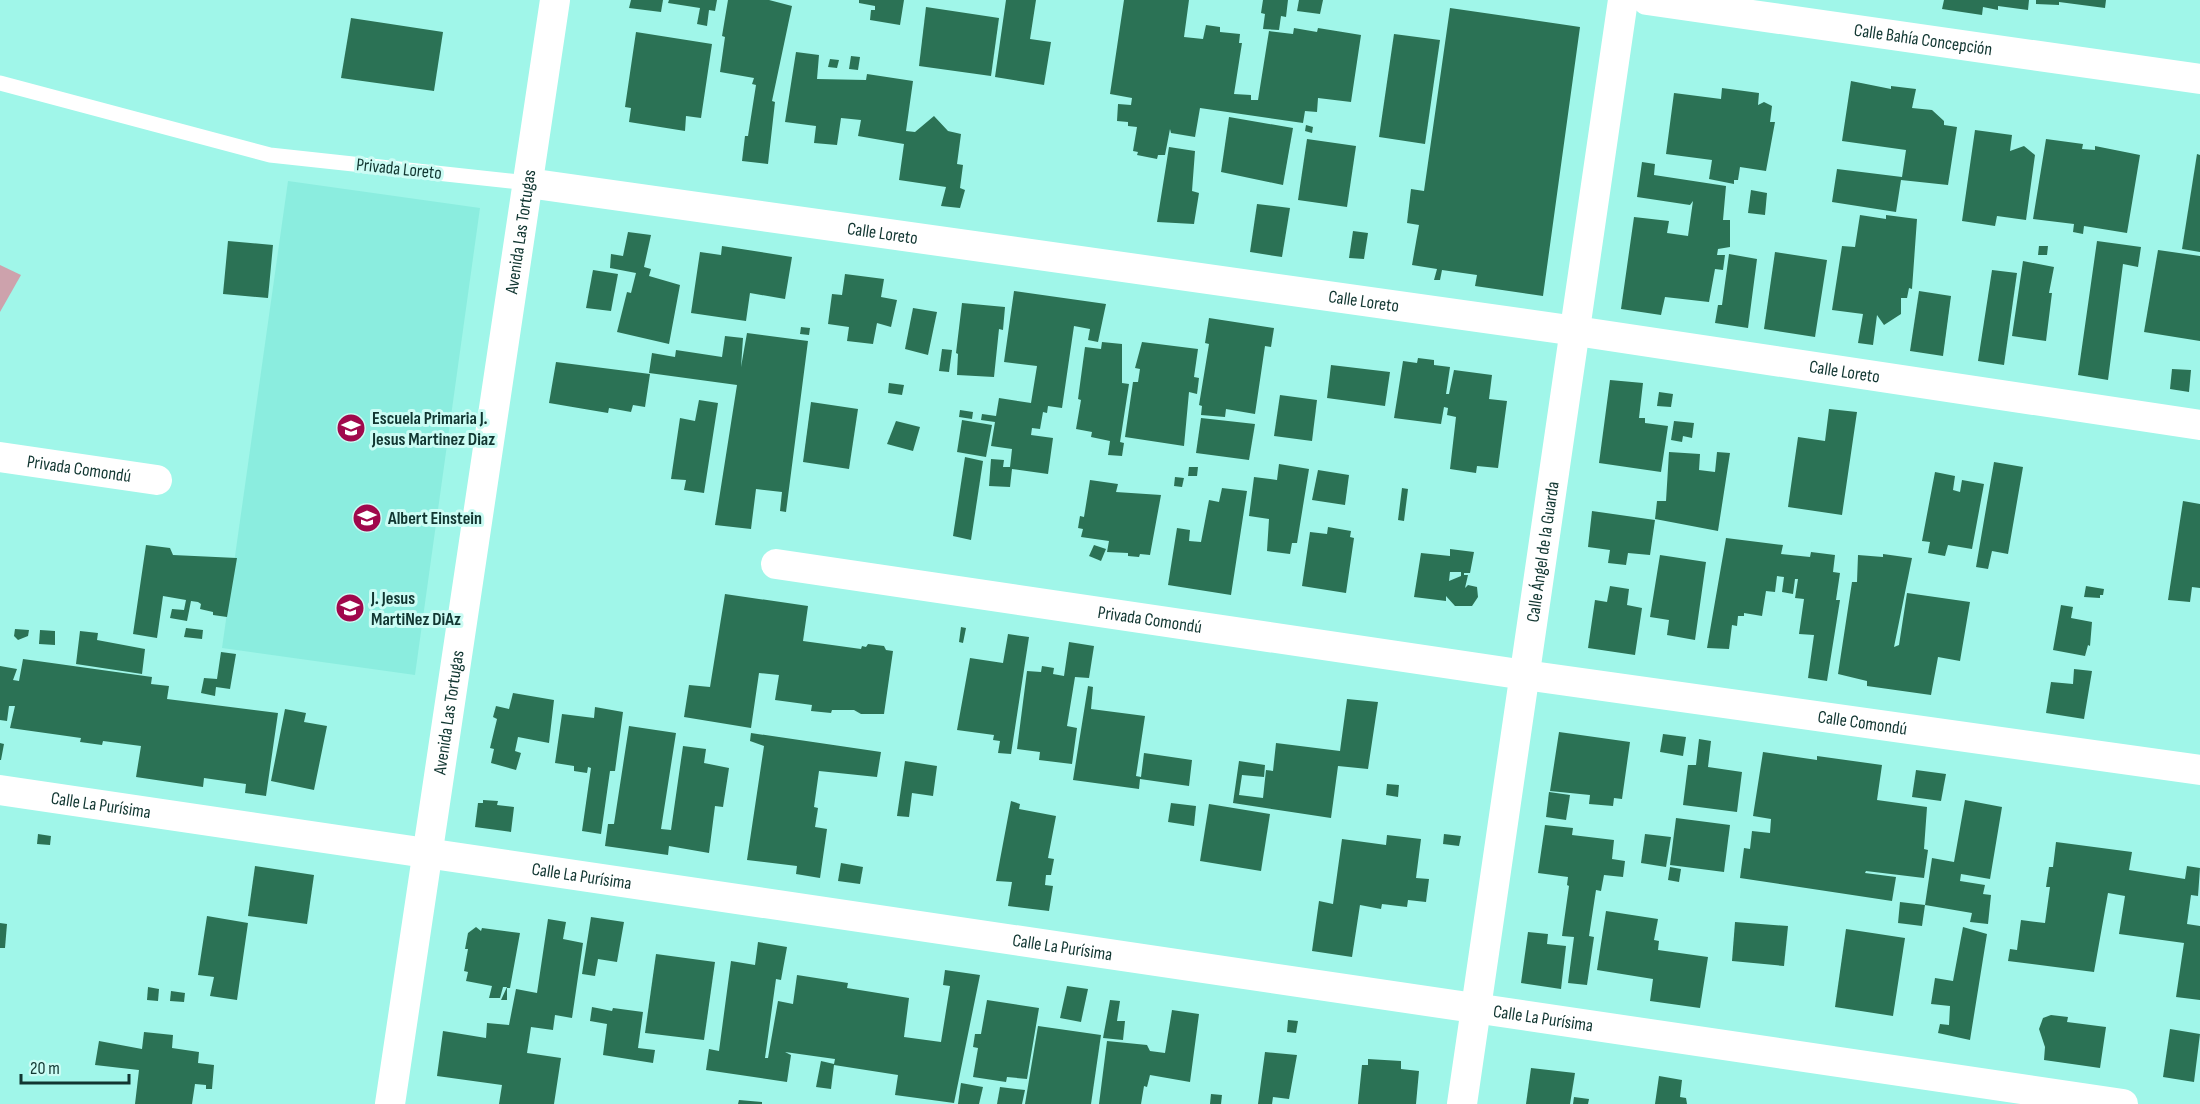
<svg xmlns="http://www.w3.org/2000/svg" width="2200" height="1104" font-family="'Sofia Sans Condensed',sans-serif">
<rect width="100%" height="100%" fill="#a0f6e9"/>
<path fill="#8beddf" d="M288,181l192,27 -65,467 -193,-27z"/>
<path fill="#cda2ac" d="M0,265l21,10 -21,37z"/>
<g fill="#2b7255" fill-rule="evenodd">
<path d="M631,0h32l-2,12 -32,-4z"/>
<path d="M669,0h48l-2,11 -6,-1 -2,16 -10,-2 3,-16 -32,-5z"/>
<path d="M728,0h41l23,6 -20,95 3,1 -7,62 -26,-3 3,-25h3l8,-51 -4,-1 2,-6 -34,-6 5,-35 -3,-1z"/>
<path d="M859,0h45l-4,25 -30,-5 1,-10h4v-4l-16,-3z"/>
<path d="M1006,0h30l-6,39 21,3 -7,43 -49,-8z"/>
<path d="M1124,0h65l-5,37 19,2 3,-14 14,2v5l20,2 -1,9h3l-8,51 17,1v5h7l11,-69 24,3 1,-6 23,4 1,-4 43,7 -10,67 -33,-4 -1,14 -12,-1 -2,12 -103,-15 -5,29 -24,-4 -1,-4 -5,26h-7l-1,4 -20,-4 1,-3 -5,-1 4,-24 -9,-1v-4l-11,-1 1,-17 13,1 1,-7 -22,-4z"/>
<path d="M1263,0h25l-2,17 -5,-1 -2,14 -16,-1 2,-15 -4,-1z"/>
<path d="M1299,0h24l-3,14 -23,-3z"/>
<path d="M1944,0h85l-1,10 -30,-4v4l-15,-3 -1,8 -40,-6z"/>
<path d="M2036,0h70l-1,8 -46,-6v3l-23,-1z"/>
<path d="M926,7l73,11 -8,58 -72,-10z"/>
<path d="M1450,8l130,19 -37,269 -68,-10 2,-11 -35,-5 -2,10h-6l3,-11 -25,-4 7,-40 -12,-2 4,-34 13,2z"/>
<path d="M351,18l92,14 -9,59 -93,-13z"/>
<path d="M636,32l76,12 -11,74 -15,-2 -1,15 -56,-9 2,-14 -6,-1z"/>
<path d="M1394,34l46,6 -15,104 -46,-7z"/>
<path d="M796,52l23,3 -2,24 49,1 1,-6 46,7 -7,50 9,1 19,-16 14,15 13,3 -4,30 6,1 -3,23 5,2 -5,18 -19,-2 5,-19 -47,-7 5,-36 -46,-8 3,-16 -20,-2 -4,27 -23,-2 2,-17 -31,-4z"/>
<path d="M851,56l9,1 -2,13 -9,-1z"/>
<path d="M830,59l9,1 -2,8 -9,-1z"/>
<path d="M1851,81l40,8v-3l25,3 -4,19 20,2 12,11v4l13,2 -9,58 -47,-5 -5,32 -64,-10 5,-33 65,8 4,-27 -64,-9z"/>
<path d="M1722,88l37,5 -1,12 6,-3 8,4 -2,16h5l-9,49 -26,-4 -2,13h-4v4l-25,-5 3,-19 -46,-6 8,-61 47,6z"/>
<path d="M1229,117l64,11 -10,57 -62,-13z"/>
<path d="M1306,125l7,2 -1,6 -7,-2z"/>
<path d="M1975,130l37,5 -2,16 14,-5 11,9 -9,65 -29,-4 -2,10 -33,-5z"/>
<path d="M1307,139l49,7 -9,61 -49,-7z"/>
<path d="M2046,139l37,5 -1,5 13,1v-4l45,9 -13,78 -43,-7 -1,8 -10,-2 1,-8 -41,-5z"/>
<path d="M1169,147l26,4 -3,40 7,2 -5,31 -37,-2z"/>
<path d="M2197,154l3,1v97l-18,-3z"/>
<path d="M1642,162l13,2 -1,11 72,11 -3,34h7v27l-12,2 -1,6h8l-2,15 -8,-1 -6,33 -44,-5 -4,18 -40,-6 13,-92 35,4 -2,12 21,3 5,-35 -3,4 -53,-8z"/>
<path d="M1751,190l16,3 -2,22 -17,-2z"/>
<path d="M1257,204l33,4 -8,49 -32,-5z"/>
<path d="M1860,215l26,4v-4l31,4 -5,70 -3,-1 -2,10h-6v16l-17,11 -7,-10 -4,30 -15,-2 5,-29 -31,-4 10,-64 13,1z"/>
<path d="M1353,231l15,2 -4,26 -15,-1z"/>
<path d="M628,232l23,3 -7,32 7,2 -2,7 31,9 -11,59 -52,-12 10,-40 4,1 5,-20 -26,-5 1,-14 12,2z"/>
<path d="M228,241l45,4 -5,53 -45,-4z"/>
<path d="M2097,241l44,6 -3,20 -15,-3 -15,116 -30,-5z"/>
<path d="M722,246l70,11 -7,42 -35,-6 -4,28 -55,-8 9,-61 21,3z"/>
<path d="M2039,246h9l-1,9h-9z"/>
<path d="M2158,250l42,6v85l-56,-9z"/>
<path d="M1775,252l52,8 -12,77 -51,-8z"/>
<path d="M1729,254l28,5 -9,69 -33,-5 3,-18h4z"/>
<path d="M2023,261l31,6 -5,26h3l-6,48 -34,-5z"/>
<path d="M593,270l25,4 -7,37 -25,-3z"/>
<path d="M1992,270l25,3 -13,92 -26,-4z"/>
<path d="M845,274l39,5 -3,18 16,3 -6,27 -14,-4 -4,21 -26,-3 2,-14 -21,-3 4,-30 10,1z"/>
<path d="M1014,291l92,13 -8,38 -10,-2 2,-11 -16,-3 -12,82 -14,-2 -1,7 -4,-1 -3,17 -8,-1 -1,7 22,3 -5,36 -36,-5 -2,18 -21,-1 2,-27 13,1 -1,7h7l2,-18 -21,-3 4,-24 -14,-2 1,-6 14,2 3,-18 32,5 6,-37 -33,-4z"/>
<path d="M1919,291l32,5 -8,60 -33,-5z"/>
<path d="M962,303l43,4 -2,23 -4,-1 -5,48 -37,-2 1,-21 -2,-1z"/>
<path d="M913,308l24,4 -9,43 -23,-6z"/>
<path d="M1209,318l65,10 -3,19 -6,-1 -10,68 -29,-5 -1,8 -24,-2 1,-9 -3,-1 10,-61 -4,-1z"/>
<path d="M801,327l9,1 -1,7 -9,-1z"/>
<path d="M747,333l61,8 -22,171 -6,-1 2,-19 -26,-3 -5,40 -36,-4 22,-140 -88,-12 3,-20 23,4 1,-7 46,7 3,-21 18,2 -2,29z"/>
<path d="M1102,342l20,2v39l7,1 -9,58 4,1 -2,13 -14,-1 2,-14 -19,-4 1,-5 -16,-3 5,-29 -3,-1 7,-52 16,2z"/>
<path d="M1142,342l56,7 -4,28 5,1 -2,16 -8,-2 -5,54 -59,-9 8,-55h5l2,-13 -5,-1z"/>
<path d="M942,349l10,1 -3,22 -10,-1z"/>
<path d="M1418,358l16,2v5l16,2 -4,27h3l5,-24 38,5 -3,24 18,2 -9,67 -21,-2 -1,7 -26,-4 6,-52 -9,-2 1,-7 -4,-1 -3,17 -47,-6 9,-57 14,2z"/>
<path d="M556,362l94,12 -5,33 -12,-2 -2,7 -22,-4 -1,5 -59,-10z"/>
<path d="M1331,365l59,7 -5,34 -58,-8z"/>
<path d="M2172,369l19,1 -2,22 -19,-3z"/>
<path d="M1610,380l33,3 -4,35h6v5l23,3 -7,46 -62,-9z"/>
<path d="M889,383l15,2 -2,10 -14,-2z"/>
<path d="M1659,392l14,2 -2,13 -14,-1z"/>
<path d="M1280,395l37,5 -5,41 -38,-5z"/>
<path d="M699,400l19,3 -14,90 -20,-3 2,-10 -15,-1 9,-61 15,3z"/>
<path d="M811,402l47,7 -9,60 -46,-7z"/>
<path d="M1829,409l28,3 -15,103 -54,-8 10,-70 27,4z"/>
<path d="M960,410l13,2 -1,7 -13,-2z"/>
<path d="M1201,418l54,6 -6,36 -53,-7z"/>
<path d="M962,420l30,5 -6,32 -29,-5z"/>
<path d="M896,421l24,6 -7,24 -26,-7z"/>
<path d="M1674,421l20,2 -2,15 -9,-2 -1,6 -11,-2z"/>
<path d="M1669,452l31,2 -1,16 16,2 2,-20 13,1 -12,78 -63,-12 2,-18h9z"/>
<path d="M965,457l18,4 -12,79 -18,-4z"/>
<path d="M1994,462l29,5 -15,87 -16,-3 -4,18 -12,-2z"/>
<path d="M1279,464l30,5 -12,74h-5l-2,11 -23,-3 2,-32 -20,-3 5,-39 23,3z"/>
<path d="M1189,467h9l-1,9h-9z"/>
<path d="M1318,470l31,5 -4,30 -33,-5z"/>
<path d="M1935,472l20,4 -2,14 7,2 2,-12 22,4 -12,65 -24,-4 -3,11 -17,-3 2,-11 -8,-1z"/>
<path d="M1175,477l9,1 -2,9 -8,-1z"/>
<path d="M1090,480l28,4 -2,8 45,3 -11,60 -10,-1 -1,3 -11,-1v-3l-21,-1 2,-11 -28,-4 2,-8 -5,-1 2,-12 4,1z"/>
<path d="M1222,488l25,3 -16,104 -63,-10 9,-57 13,2 -1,11 12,1 8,-42 10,2z"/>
<path d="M1402,488l6,1 -4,32 -6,-1z"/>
<path d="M2183,501l17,3v84l-8,-1 -2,15 -22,-2z"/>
<path d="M1592,511l63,9 -5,35 -22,-2 -2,12 -18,-2 2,-13 -22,-3z"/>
<path d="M1328,527l23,4 -1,6 4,1 -8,55 -44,-7 8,-54 17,2z"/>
<path d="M1726,538l57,7 -2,9 29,3 1,-5 24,3 -2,17 7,1 -4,27h4l-13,81 -19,-3 6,-43 -15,-1 5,-35 -9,-1 3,-19h-3l-2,15 -11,-2 2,-15 -7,-1 -2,16 -9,-1 -4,25 -18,-3v3h-6l-1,10 -5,-1 -3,24 -22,-1z"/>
<path d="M146,545l24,3 3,7 64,3 -10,59 -14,-2v-3l-13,-3 1,-5 -3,-2 -7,-1 -4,20 -17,-3 2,-9 12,1 2,-10 -23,-4 -6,42 -24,-4z"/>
<path d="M1094,545l12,4 -5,12 -12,-5z"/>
<path d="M1450,549l24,3 -4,21h-6v2h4l-3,13 3,-3 9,2 1,10 -6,9h-17l-9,-10v5l-32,-4 7,-44 29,3zM1450,572h11v4l-12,5z"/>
<path d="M1883,554l29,4 -18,89 5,-2 8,-52 63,9 -10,59 -22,-4 -7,38 -64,-9v-5l-29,-7 14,-92h5l1,-27 25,2z"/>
<path d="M1660,555l46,7 -11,78 -28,-5 2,-15 -19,-3z"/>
<path d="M1610,586l19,3 -2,16 15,3 -7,47 -47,-7 7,-48 12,2z"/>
<path d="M2086,586l18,3 -1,6h-3v3l-16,-1z"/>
<path d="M725,594l83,12 -5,35 58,8 1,-3 4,1 2,-3 16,2 2,4 7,1 -9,63h-23l-7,-4h-22l-1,3 -20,-2 1,-6 -37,-5 4,-25 -20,-2 -8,55 -67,-11 5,-32 21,2z"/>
<path d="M2061,605l12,2 -2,11 21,4 -2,24 -2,-1 -3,11 -32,-6z"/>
<path d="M961,627l5,1 -3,15 -4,-1z"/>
<path d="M186,628l17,2 -1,9 -18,-2z"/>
<path d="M15,629l14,1 -1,6 -10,4 -4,-4z"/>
<path d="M40,630l15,1v14l-16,-1z"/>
<path d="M80,631l18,2 -1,7 48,9 -3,25 -66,-10z"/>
<path d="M1008,634l21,3 -18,117 -13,-1 2,-12 -7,-1 1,-5 -37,-5 13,-72 33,5z"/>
<path d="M1069,642l25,4 -5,32 -14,-1 -8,49 10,2 -5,36 -33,-4 1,-8 -23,-3 10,-78 14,1 1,-6 12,2 -1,6 11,2z"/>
<path d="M221,652l15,2 -6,35 -14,-2 -1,9 -14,-3 3,-15 13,1z"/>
<path d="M23,659l129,18 -1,7 18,2 -2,13 111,14 -12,83 -21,-3 1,-9 -42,-6 -1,9 -67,-10 5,-31 -38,-5 -1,4 -22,-3 1,-4 -71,-10 5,-22h-6l-2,15 -7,-1v-54l17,3 -4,11 6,1z"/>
<path d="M2074,669l18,2 -8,48 -38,-6 5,-31 22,2z"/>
<path d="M1088,686l5,1 -2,22 54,7 -9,60 5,1 3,-24 48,7 -3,26 -49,-7 -1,10 -66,-9z"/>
<path d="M513,693l41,7 -5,43 -31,-6 -3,14 6,2 -5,17 -25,-7 3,-14 -4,-1 7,-29 -4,-2 3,-11 13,3z"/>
<path d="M1347,699l31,3 -10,67 -30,-3 -7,52 -98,-15 6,-42 26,4 -1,12 -22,-2 -3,20 24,3 3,-28 7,1 3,-28 64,8z"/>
<path d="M595,707l28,5 -8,59h-5l-9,63 -19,-3 9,-63 -3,-1 -1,6 -13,-2v-5l-19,-3 7,-49 32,4z"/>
<path d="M285,709l21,4 -2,9 23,4 -13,64 -43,-9z"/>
<path d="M629,726l47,7 -15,96 10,1 12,-84 23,3 -2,14 25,5 -6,39 -8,-1 -6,47 -40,-7 -1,9 -63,-9 3,-22h6z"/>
<path d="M1559,732l71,10 -8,57 -8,-1 -1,8 -24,-2 1,-9 -40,-4z"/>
<path d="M751,733l130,19 -4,25 -58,-6 -5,36 4,1 -3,19 12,2 -7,49 -24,-4 1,-8 -50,-6 17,-114 -14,-5z"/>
<path d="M1663,734l23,3 -3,19 -23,-4z"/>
<path d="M1699,739l12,2 -3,26 34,5 -5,40 -54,-7 5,-40h8z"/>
<path d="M0,743l4,1 -3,16h-1z"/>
<path d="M1763,752l54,8v-4l65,9 -5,35 50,7 -3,42 4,1 -4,28 -58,-7 -1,2 31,4 -4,24 -152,-23 4,-30 6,1 2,-18 18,2 1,-14 -18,-3z"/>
<path d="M905,761l32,5 -4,30 -21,-3 -3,24 -12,-1z"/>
<path d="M1916,770l30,4 -5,27 -29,-4z"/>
<path d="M1387,784l12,1 -1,12 -12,-2z"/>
<path d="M1549,792l21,3 -4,25 -20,-3z"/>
<path d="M483,800l15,1 -1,4 17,2 -3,25 -36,-5 3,-24h5z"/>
<path d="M1965,800l37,7 -12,72 -29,-5 -1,7 25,4 -2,9 8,1 -3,29 -18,-2 2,-9 -47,-8 7,-47 22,4z"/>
<path d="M1011,801l9,3 -1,5 37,7 -8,42 6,1 -3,16h-5l-1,10 8,1 -4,25 -41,-5 4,-24 -16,-1z"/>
<path d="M1171,803l25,3 -2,20 -26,-4z"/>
<path d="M1209,804l61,10 -9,57 -61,-10z"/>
<path d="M1676,818l54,7 -6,47 -54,-7z"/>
<path d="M1545,825l28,3 -1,7 42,5 -2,19 13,2 -2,16 -19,-2 -3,16 -5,-1 -7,46 5,1 -7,48 -19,-2 6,-46 -12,-1 7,-50 -2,-1 1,-8 -30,-4z"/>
<path d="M38,834l13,2 -1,9 -13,-1z"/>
<path d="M1444,834l17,2 -2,10 -16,-2z"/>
<path d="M1645,834l26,3 -5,30 -25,-4z"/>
<path d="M1387,835l34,4 -5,39 13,1 -3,23 -18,-2 -1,7 -25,-3 -1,5 -21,-4 -8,52 -40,-6 7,-50 14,3 9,-65 44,6z"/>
<path d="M2056,842l76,10 -3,18 56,9 2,-13 13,2 -2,28 -7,-1 -4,29 13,2v74l-24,-3 8,-54 -65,-9 6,-38 -17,-3 -14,79 -86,-11 2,-12 7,1 4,-30 24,3 5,-36h-4l3,-20h4z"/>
<path d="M841,863l22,4 -3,17 -22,-3z"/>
<path d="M255,866l59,9 -7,49 -59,-8z"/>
<path d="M1670,867l11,2 -2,13 -11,-2z"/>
<path d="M1900,902l25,3 -3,21 -24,-3z"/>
<path d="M1606,911l52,8 -4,21 5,1 -1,9 50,7 -8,51 -50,-7 3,-22 -56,-9z"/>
<path d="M207,916l41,7 -11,77 -27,-4 4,-19 -16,-2z"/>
<path d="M591,917l33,5 -7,40 -19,-3 -3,17 -13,-2z"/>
<path d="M548,919l18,3 -3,17 20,4 -11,75 -17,-3 -2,15 -22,-3 -4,26 34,5 -7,46h-55l3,-19 -65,-9 6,-45 43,7 1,-15 22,2 7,-36 21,4z"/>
<path d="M1735,922l53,4 -4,40 -52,-5z"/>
<path d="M0,923l7,1 -2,24h-5z"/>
<path d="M476,927l5,4 1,-3 38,5 -10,55h-3v12h-6l6,-13h-4l-3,11h-11l3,-12 -26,-5 2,-9 -4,-1 4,-22h-3l3,-16z"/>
<path d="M1963,927l24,7 -17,106 -32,-7 2,-9 9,1 1,-19 -19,-2 4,-26 18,3z"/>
<path d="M1846,929l59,9 -12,78 -58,-9z"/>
<path d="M1528,932l20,2 -1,10 19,2 -5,43 -40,-6z"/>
<path d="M758,942l29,5 -6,33 -5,-1 -11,79h3l10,-57 15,3 4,-29 51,8 -1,5 62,10 -5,39 37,5 9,-56 -7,-1 2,-15 35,5 -26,128 -59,-8 3,-20 -64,-10 -3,24 -15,-2 5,-26 13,3 1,-5 -50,-7 6,3 -4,27 -81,-12 3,-21 10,2 12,-90 24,4z"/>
<path d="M656,954l59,8 -11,78 -59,-7z"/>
<path d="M1067,986l21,3 -7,33 -21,-4z"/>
<path d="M148,987l11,2 -1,12 -11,-1z"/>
<path d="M171,991l14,2 -1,9 -14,-1z"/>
<path d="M987,1000l52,8 -12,71 -20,-2 -1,5 -33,-5 5,-29 -5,-1 2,-13h6z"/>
<path d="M1110,1000l10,1 -3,20h8l-2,19 -20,-2z"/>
<path d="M592,1007l20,4 1,-3 30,4 -5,36 17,2 -2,13 -50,-8 4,-31 -17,-3z"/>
<path d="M1172,1010l27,4 -9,68 -40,-7 -3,12 -3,-1 -3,18h-42l8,-63 40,4 3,6 15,2z"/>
<path d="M2051,1015l17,2 -1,5 39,5 -6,41 -56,-8 1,-13 -6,-18 4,-11z"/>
<path d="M1288,1020l10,1 -2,12 -9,-1z"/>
<path d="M1038,1026l63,9 -10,69h-66z"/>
<path d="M2170,1029l30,5 -6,48 -31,-5z"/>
<path d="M144,1032l29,3 -1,13 27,4 -1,11 16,2 -2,24h-6v-4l-11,-1 -3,20h-57l4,-34 -44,-5 4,-24 43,8z"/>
<path d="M1265,1052l32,3 -8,44 -16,-2 -1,7h-14z"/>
<path d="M1368,1059l33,2v8l18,2 -3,33h-58l4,-39h6z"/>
<path d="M1531,1068l44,5 -5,31h-44z"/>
<path d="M1659,1076l23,4 -2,17 6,1 1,6h-32z"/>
<path d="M961,1083l22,4 -4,17h-21z"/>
<path d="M1000,1087l25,3 -3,14h-25z"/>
<path d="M1211,1094l11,1 -1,9h-11z"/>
<path d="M1574,1097l15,2 -1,5h-15z"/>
<path d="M739,1100l23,2v2h-24z"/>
</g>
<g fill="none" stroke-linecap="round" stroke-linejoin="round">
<path stroke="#fff" stroke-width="15" d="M0,83l270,72 258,28"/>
<g stroke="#fff" stroke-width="30">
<path id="s1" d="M1647,0l553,79"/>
<path id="s2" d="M528,183l1048,148 624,94"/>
<path id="s3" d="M0,457l157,23"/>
<path id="s4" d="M776,564l749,111 675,95"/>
<path id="s5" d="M0,790l2123,314"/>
<path id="s6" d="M390,1104l165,-1104"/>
<path id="s7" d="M1462,1104l161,-1104"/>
</g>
</g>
<defs>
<g id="school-disc" transform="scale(1.5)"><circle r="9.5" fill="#a0084c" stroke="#cbfcf4"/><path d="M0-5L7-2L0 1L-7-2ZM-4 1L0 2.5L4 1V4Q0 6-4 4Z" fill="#fff"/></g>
</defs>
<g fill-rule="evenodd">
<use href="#school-disc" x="351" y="428"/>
<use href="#school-disc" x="367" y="518"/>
<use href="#school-disc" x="350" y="608"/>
</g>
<g text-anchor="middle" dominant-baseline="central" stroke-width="6" stroke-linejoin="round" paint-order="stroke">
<g font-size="18" fill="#113631" stroke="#cbfcf4">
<text stroke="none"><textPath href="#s1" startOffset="279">Calle Bahía Concepción</textPath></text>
<text transform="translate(399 169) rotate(6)">Privada Loreto</text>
<text stroke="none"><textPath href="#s6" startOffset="882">Avenida Las Tortugas</textPath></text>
<text stroke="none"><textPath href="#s2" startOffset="358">Calle Loreto</textPath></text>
<text stroke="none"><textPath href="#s2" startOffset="844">Calle Loreto</textPath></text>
<text stroke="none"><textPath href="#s2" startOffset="1330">Calle Loreto</textPath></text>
<text stroke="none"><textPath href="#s3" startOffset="80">Privada Comondú</textPath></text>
<text stroke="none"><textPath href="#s7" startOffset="558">Calle Ángel de la Guarda</textPath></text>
<text stroke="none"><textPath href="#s4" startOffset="378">Privada Comondú</textPath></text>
<text stroke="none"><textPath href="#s6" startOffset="396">Avenida Las Tortugas</textPath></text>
<text stroke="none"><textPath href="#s4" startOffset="1098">Calle Comondú</textPath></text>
<text stroke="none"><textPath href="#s5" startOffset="102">Calle La Purísima</textPath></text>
<text stroke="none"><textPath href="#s5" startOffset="588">Calle La Purísima</textPath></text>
<text stroke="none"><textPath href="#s5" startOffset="1074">Calle La Purísima</textPath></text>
<text stroke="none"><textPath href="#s5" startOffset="1560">Calle La Purísima</textPath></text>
</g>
<g font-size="18" font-weight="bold" fill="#113631" stroke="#cbfcf4" text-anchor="start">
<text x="372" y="418">Escuela Primaria J.<tspan x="372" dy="21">Jesus Martinez Diaz</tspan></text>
<text x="388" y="518">Albert Einstein</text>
<text x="371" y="598">J. Jesus<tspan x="371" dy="21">MartiNez DiAz</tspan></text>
</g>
</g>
<path d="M21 1074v9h108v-9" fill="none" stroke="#113631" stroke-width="3"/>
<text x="30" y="1074" font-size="18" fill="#113631" stroke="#cbfcf4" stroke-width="4.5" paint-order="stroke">20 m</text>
</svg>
